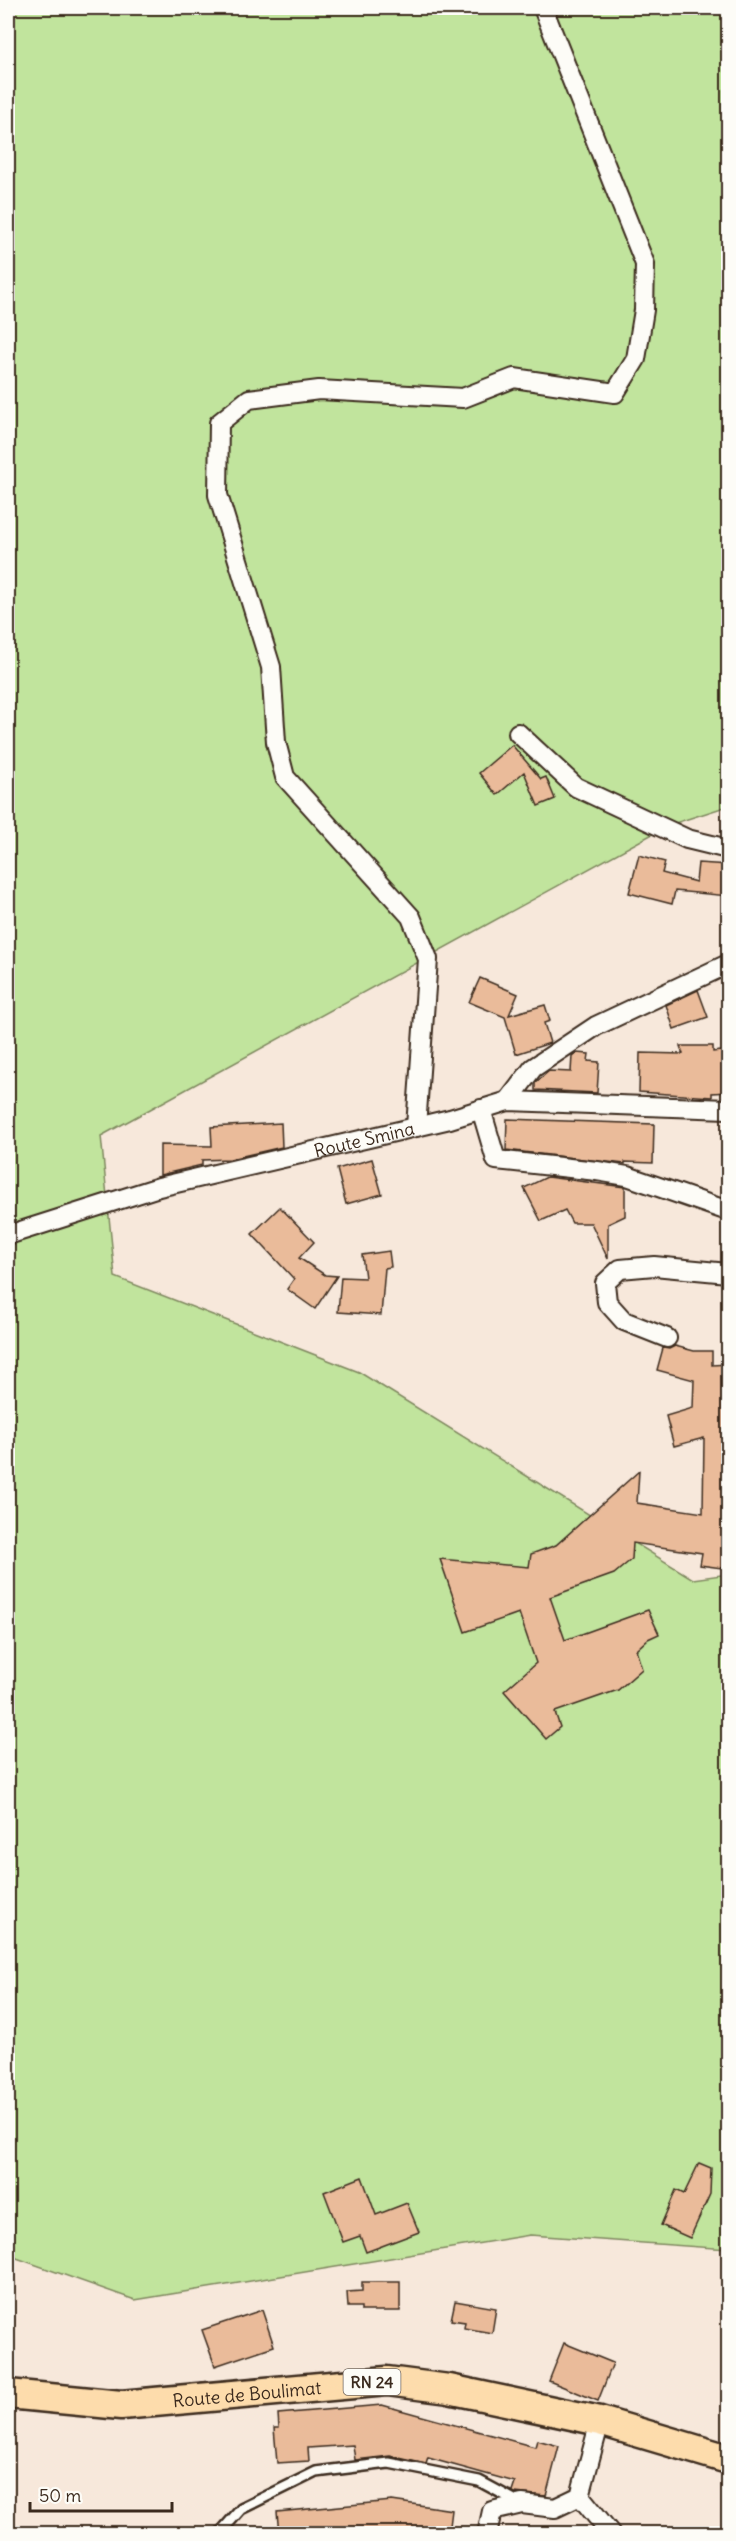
<svg xmlns="http://www.w3.org/2000/svg" width="736" height="2541" font-family="Delius,sans-serif">
<rect width="100%" height="100%" fill="#f7e8db"/>
<filter id="ink" filterUnits="userSpaceOnUse"><feTurbulence type="fractalNoise" baseFrequency=".0167" numOctaves="2"/><feDisplacementMap in="SourceGraphic" scale="12" xChannelSelector="R" yChannelSelector="G"/><feConvolveMatrix kernelMatrix="1 2 1 2 8 2 1 2 1" color-interpolation-filters="sRGB"/></filter>
<g filter="url(#ink)">
<path fill="#c1e49d" stroke="#7e875e" stroke-width="1.5" d="M8,8h720v798l-59,19 -568,311 14,141 244,95 334,207 35,-5v675l-198,-14 -395,65 -127,-45z"/>
<g fill="#eabb9a" stroke="#3b2a1e" stroke-width="1.5">
<path d="M512,745l29,34 5,-2 9,22 -17,7 -14,-34 -27,23 -18,-22z"/>
<path d="M639,855l26,7 -3,11 34,9 2,-19 31,2v31l-54,-5 -3,13 -43,-11z"/>
<path d="M480,978l38,16 -9,21 36,-10 5,16 -6,2 6,20 -34,11 -11,-37 -36,-15z"/>
<path d="M698,990l10,27 -34,12 -8,-24z"/>
<path d="M680,1046h33v6l16,-2v42l-17,1v4l-73,-5 1,-39 43,1z"/>
<path d="M576,1053l13,1 -1,7 11,1 -2,31 -62,-3v-7l14,-12 22,1 1,-16z"/>
<path d="M507,1119l147,5 -1,39 -28,-1v2l-119,-14z"/>
<path d="M281,1123l1,24 -52,12 -28,1v5l-42,10v-30l52,1 -1,-19z"/>
<path d="M372,1159l10,35 -36,10 -9,-35z"/>
<path d="M547,1177l78,10v29l-17,8v35l-17,-36h-19l-7,-13 -24,11 -17,-33z"/>
<path d="M280,1207l34,35 -15,16 26,17 12,1 -22,33 -28,-20 7,-10 -42,-45z"/>
<path d="M389,1251l2,16 -6,1 -4,47 -43,-3 3,-35 24,1 -3,-23z"/>
<path d="M675,1346l19,5h18v14l17,-1v205l-29,-4 2,-12 -69,-10 -1,16 -18,15 -64,23 15,43 83,-30 11,24 -11,5 -12,11 6,19 -24,21 -63,22 5,15 -14,12 -42,-48 32,-28 -17,-50 -54,19 -25,-73 89,8 2,-13 25,-9 83,-74 -2,32 66,10 1,-75 -30,8 -8,-30 27,-8 1,-28 -37,-10 6,-22 6,1z"/>
<path d="M699,2163l12,5 -1,26 -20,44 -29,-13 15,-35 8,4z"/>
<path d="M362,2177l14,38 31,-12 12,29 -53,20 -6,-16 -17,6 -19,-50z"/>
<path d="M362,2282h38v29h-39v-4h-13l-1,-15 15,-1z"/>
<path d="M455,2301l41,7 -4,25 -28,-5 1,-6 -14,-2z"/>
<path d="M262,2310l12,36 -59,20 -13,-36z"/>
<path d="M564,2343l49,20 -15,38 -49,-20z"/>
<path d="M382,2405l153,42 2,-7 22,6 -13,50 -31,-3 -3,-2 3,-9 -87,-24 -2,6 -36,-8 -35,4 -2,-15 -45,3 1,13 -32,2 -3,-35h5l-1,-14z"/>
<path d="M392,2501l60,9 -3,24h-170l-2,-22z"/>
</g>
<g fill="none" stroke-linecap="round" stroke-linejoin="round">
<g stroke="#3b2a1e" stroke-width="14">
<path id="service" d="M219,2534l22,-25 75,-37 73,-9 90,18 41,22"/>
</g>
<g stroke="#3b2a1e" stroke-width="22">
<g id="minor">
<path d="M518,733l58,54 111,52 41,10"/>
<path d="M508,1101l25,-33 63,-42 132,-62"/>
<path d="M481,1109l15,51 101,11 30,5 101,35"/>
<path d="M416,1127l12,-168 -17,-42 -126,-140 -9,-35 -5,-75 -53,-172 1,-72 30,-24 70,-9 144,8 51,-20 101,15 21,-34 8,-49 1,-46 -102,-256"/>
<path id="s1" d="M8,1235l151,-48 291,-68 58,-18 220,8"/>
<path d="M667,1338l-43,-17 -17,-19 -2,-19 15,-14 34,-3 74,7"/>
<path d="M580,2496l31,38"/>
<path d="M487,2534l5,-23 30,-7 33,4 25,-12 20,-75"/>
</g>
</g>
<g stroke="#3b2a1e" stroke-width="33">
<g id="primary">
<path id="s2" d="M8,2394l113,11 266,-24 62,8 151,32 128,38"/>
</g>
</g>
<use href="#service" stroke="#fdfcf7" stroke-width="9"/>
<use href="#minor" stroke="#fdfcf7" stroke-width="18"/>
<use href="#primary" stroke="#fddcac" stroke-width="28"/>
</g>
</g>
<g text-anchor="middle" dominant-baseline="central" stroke-width="6" stroke-linejoin="round" paint-order="stroke">
<rect fill="#fdfcf7" stroke="#75695f" stroke-width="1.5" x="343.5" y="2369" width="57" height="26" rx="4.5"/>
<g font-size="16" font-weight="bold" fill="#3b2a1e">
<text x="372" y="2382">RN 24</text>
</g>
<g font-size="18" fill="#3b2a1e" stroke="#fdfcf7">
<text stroke="none"><textPath href="#s1" startOffset="369">Route Smina</textPath></text>
<text stroke="none"><textPath href="#s2" startOffset="240">Route de Boulimat</textPath></text>
</g>
</g>
<rect width="736" height="2541" fill="none" stroke="#fdfcf7" stroke-width="30"/>
<rect x="15" y="15" width="706" height="2511" fill="none" stroke="#3b2a1e" stroke-width="2" filter="url(#ink)"/>
<path d="M30 2502v9h142v-9" fill="none" stroke="#3b2a1e" stroke-width="3"/>
<text x="39" y="2502" font-size="18" fill="#3b2a1e" stroke="#fdfcf7" stroke-width="4.5" paint-order="stroke">50 m</text>
</svg>
